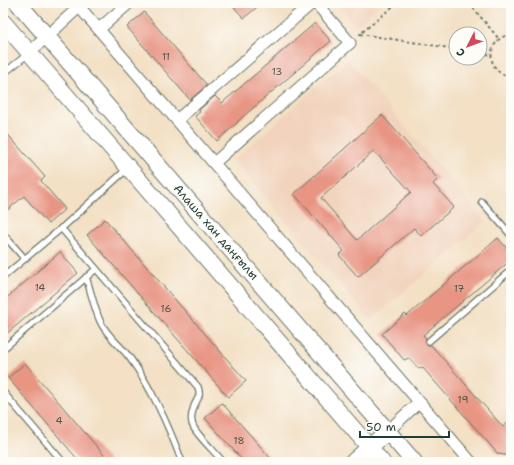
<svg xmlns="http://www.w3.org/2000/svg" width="514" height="465" font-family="'Shantell Sans',sans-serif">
<rect width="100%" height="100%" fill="#fdfcf7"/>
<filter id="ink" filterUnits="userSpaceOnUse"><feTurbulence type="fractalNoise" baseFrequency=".025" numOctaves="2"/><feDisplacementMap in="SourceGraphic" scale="8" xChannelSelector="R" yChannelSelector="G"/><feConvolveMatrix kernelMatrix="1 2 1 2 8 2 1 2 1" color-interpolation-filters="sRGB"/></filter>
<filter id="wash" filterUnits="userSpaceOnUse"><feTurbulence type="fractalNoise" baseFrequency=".012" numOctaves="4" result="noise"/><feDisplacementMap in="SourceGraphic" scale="16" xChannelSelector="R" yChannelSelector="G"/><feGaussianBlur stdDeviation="0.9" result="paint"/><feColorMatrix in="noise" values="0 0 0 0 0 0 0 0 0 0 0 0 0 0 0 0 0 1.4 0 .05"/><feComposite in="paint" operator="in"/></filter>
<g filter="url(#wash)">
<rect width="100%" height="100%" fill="#f3e0c5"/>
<g fill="#f2d4be">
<path d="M336,3h47l-27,23z"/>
<path d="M348,60l138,161 -115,99 -138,-160z"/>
</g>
<g id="blocks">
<g fill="#e89584" fill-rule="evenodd">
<path d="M230,3h32l-18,15z"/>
<path d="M144,12l62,72v2l-16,14 -63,-73z"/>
<path d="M315,23l16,18 -93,80v1l-21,19 -22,-25 5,-4 -1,-2 16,-14 7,7z"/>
<path d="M382,115l56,64 -5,5 21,23 -33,29 -7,-8 -56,49 -19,-22 5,-4 -50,-57zM374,151l37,41 -54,48 -36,-42z"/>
<path d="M3,129l42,48 -4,4 24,28 -17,15 -24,-28 -21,18z"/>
<path d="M105,219l141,162 -18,16 -141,-162z"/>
<path d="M498,238l13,15v7l-88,75 3,3v5l2,2h3l72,82 8,-7v36l-13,-2 -76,-87 -3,2 -10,-11 -5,2 -22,-26 23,-20 2,2z"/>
<path d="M60,252l18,21 -75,64v-36z"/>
<path d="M25,363l85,99h-30l-72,-84z"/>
<path d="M222,403l52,59h-30l-39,-44z"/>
</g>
</g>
</g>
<g filter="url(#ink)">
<use href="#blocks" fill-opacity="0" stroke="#697667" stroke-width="1"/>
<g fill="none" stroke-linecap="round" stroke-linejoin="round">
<g stroke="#697667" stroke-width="8">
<g id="lane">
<path d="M3,74l25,-20"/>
<path d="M482,202l29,33"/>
<path d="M61,228l137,159c4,12 -3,12 -5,23 -2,6 -2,13 1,18 5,9 22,25 29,34"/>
<path d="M3,234l21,24"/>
<path d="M3,277l61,-51 63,-57"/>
<path d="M86,277c5,15 8,30 14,44 7,16 23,26 32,40 22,31 37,66 50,101"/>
<path d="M429,341l82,-71"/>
<path d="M3,349l93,-80"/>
<path d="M3,392l60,70"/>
</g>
</g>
<g stroke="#697667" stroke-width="13">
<g id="street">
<path d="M76,3l395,459"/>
<path d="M99,29l30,-26"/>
<path d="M30,52l49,-45"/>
<path d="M177,120l135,-117"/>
<path d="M214,163l136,-120 -34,-40"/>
<path d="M388,431l31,-29"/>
</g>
</g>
<g stroke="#697667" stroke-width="18">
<g id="secondary">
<path d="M18,3l396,459"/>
<path d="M3,22l379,440"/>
<path d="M353,462l35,-31"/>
</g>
</g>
<g stroke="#697667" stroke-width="2" stroke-dasharray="3 3" stroke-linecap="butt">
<path d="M397,3l-37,31 96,15"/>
<path d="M469,3l30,36"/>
<path d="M510,34l1,-13"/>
<path d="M511,34c-26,5 -26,39 0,43"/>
<path d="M480,53l11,2"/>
</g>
<use href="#lane" stroke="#fff" stroke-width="5.5"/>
<use href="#street" stroke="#fff" stroke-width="11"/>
<use href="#secondary" stroke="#fff" stroke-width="16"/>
</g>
</g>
<g text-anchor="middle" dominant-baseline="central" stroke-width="3" stroke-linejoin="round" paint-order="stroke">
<g font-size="10" fill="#515348">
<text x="166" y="56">11</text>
<text x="277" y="71">13</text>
<text x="40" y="287">14</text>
<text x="459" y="288">17</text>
<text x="166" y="308">16</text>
<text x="463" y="399">19</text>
<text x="59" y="420">4</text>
<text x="239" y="440">18</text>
</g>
<g font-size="12" fill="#1f3d34" stroke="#fdfcf7">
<text transform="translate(216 232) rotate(49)">Алаша хан даңғылы</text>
</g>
</g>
<rect width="514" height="465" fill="none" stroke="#fdfcf7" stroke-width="16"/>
<g transform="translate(468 46) rotate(228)"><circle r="19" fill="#fdfcf7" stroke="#a4b0a9"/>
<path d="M0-3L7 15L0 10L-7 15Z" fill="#d1495b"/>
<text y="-6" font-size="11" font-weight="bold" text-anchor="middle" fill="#1f3d34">С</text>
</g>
<path d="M360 431v6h89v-6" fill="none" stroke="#1f3d34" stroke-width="2"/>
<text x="366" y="431" font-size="12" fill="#1f3d34" stroke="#fdfcf7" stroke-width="3" paint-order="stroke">50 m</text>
</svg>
